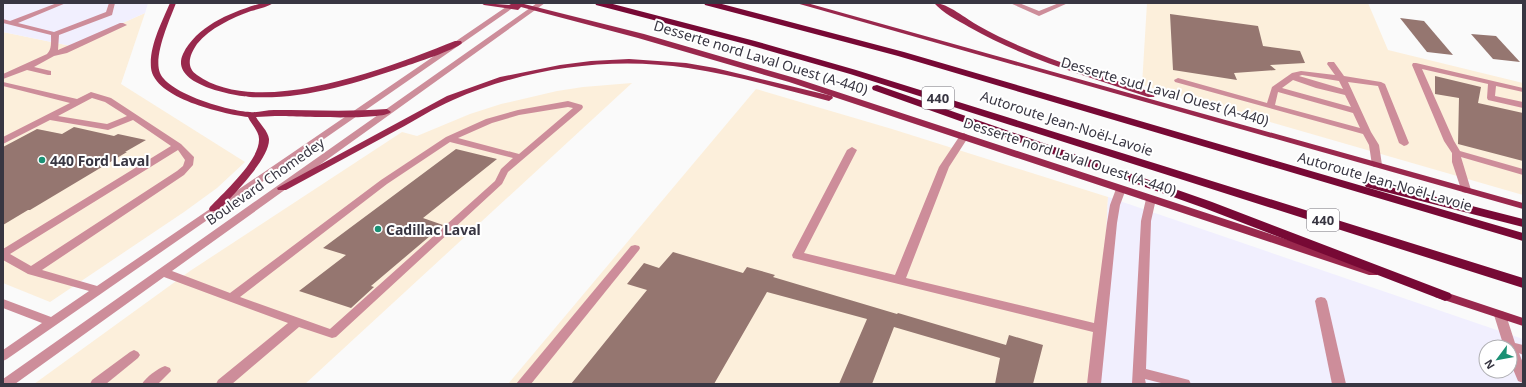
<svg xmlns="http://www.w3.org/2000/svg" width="1526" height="387" font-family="'Noto Sans',sans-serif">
<rect width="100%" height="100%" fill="#fafafa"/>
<g fill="#fcefdb">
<path d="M1147,3h221l20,47 135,33v112l-381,-110z"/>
<path d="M145,13l-24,71 124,78 -28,26 -33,24 -134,90 -47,-19v-251l68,14z"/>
<path d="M632,83l-327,301h-271l156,-113 212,-139 15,4 53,-22 31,-10 56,-13 26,-4z"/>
<path d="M756,89l136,40 216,68 -9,187h-591z"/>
</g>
<g fill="#f1effe" fill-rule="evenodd">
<path d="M3,3h145l-3,10 -74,33 -68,-14z"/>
<path d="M1108,197l415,142v45h-424zM1486,347h24v24h-24z"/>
</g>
<g fill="#957670">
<path d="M1170,14l88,12 5,20 37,5 5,12 -35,2 6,5 -42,3 3,7 -64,-10z"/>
<path d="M1400,18l24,3 29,34 -26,-3z"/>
<path d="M1471,34l25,2 24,26 -27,-3z"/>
<path d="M1435,76l46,11 -3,16 45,10v48l-65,-17 1,-46 -24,-4z"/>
<path d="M74,127l40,9 4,-2 28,6 -21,12h2l-97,58h-2l-25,15v-78l34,-18 25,5z"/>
<path d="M456,149l41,10 -74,59 20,7 -72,61 3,1 -23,21 -52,-17 47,-36 -23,-7z"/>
<path d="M673,252l70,21 4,-6 28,8 -2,2 124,37 1,-1 108,32 3,-10 34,10 -10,39h-38l5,-26 -106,-31 -22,57h-33l28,-65 -100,-27 -53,92h-143l76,-94 -20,-6 17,-21 15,5z"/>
</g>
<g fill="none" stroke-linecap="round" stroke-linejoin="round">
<g fill="#cd8d9a" fill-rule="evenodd">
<path d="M57,3h9l-48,20 36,9 52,-20 3,-9h6l-3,12 -53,20 -1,15 62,-27h3l4,2 -60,28 -13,3 -20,11 17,4v4h-3l-21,-5 -24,9v-5l44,-20c5,-5 4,-12 4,-19l-48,-12v-4l7,2z"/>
<path d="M512,3h8l-513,356 -4,2v-11l39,-27 -39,-15v-9l48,18 38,-26 -61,-17 -25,-14v-11l168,-103 -38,-26 -25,10 -58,-10 -47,24v-7l67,-34 -67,-17v-4l74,17 14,-7 20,6 70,46 13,13 -1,8 -9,10 -142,95 55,16zM92,98l13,4 22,14 -20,8 -49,-8zM178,150l7,10 -2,6 -6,5 -146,95 -21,-12z"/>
<path d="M537,3h8l-373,268 58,22 151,-113 65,-43 40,-18 32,-9 50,-9 14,4 1,2 -1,2 -74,63 -6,12 -166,153 -4,1 -33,-11 -67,57h-16l2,-4 70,-57 -124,-46 -149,107h-12v-5zM568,107l5,1 -54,46 -61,-16 34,-15 27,-8zM450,142l63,16 -12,11 -6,12 -165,148 -90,-32 147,-113z"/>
<path d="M1010,3h9l20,8 20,-8h9l-29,13z"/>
<path d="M1328,62h6l10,14 37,6 4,2 24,59 -2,2 -3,1 -5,-3 -21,-57 -30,-4 23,50 8,13 3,20 -2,2h-6l-2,-2 -3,-20 -6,-11 -188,-52 -1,-2 4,-2 89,25 5,-16 20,-14 9,-2 34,4 -8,-11zM1302,75l37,6 4,8 -44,-13zM1293,80l23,8 29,7 6,12 -69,-19zM1278,92l75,21 7,15 -85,-23z"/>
<path d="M1413,63h3l107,25v4l-27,-6 -1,10 28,6v6l-35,-8 -1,-2 1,-14 -66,-15 32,72 6,10 63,18v6l-62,-18 10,33 -5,3 -4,-1 -10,-30v-9l-8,-12 -32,-76z"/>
<path d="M964,133l5,3 -20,31 -43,111 188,45 13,-100 3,-18 6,-16 1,-2h8l1,2 -6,16 -3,18 -16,161h-14l6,-52 -296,-73 -4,-1 -1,-3 55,-105 5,-3 5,3 -53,103 91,22 44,-108 22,-33z"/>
<path d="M1151,196l5,3 -5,22 -5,148 43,11 2,4h-26l-20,-5 1,5h-14l9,-163 5,-22z"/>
<path d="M635,245l4,1 1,2 -1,2 -108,134h-15l115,-138z"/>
<path d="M1321,297l4,1 2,3 19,83h-14l-17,-83 2,-3z"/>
<path d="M1500,311l4,1 2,3 9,28 8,2v10l-4,-2 4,10v20l-5,-2 -8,-19v-15h-6l-10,-32 2,-3z"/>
<path d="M134,350l4,2 2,3 -2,3 -32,26h-16l2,-4 38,-28z"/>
<path d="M165,366l5,2 1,3 -13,13h-16c4,-7 15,-15 23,-18z"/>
</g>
<g fill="#99284d" fill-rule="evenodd">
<path d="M170,3h6c-6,16 -23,53 -16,70 9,21 69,38 90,39 8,1 16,-2 24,-2 38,0 75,2 113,-1l4,3c-9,9 -98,4 -116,4 -6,0 -12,1 -19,1 4,7 12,14 13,22 1,20 -38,58 -51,72h-8l-1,-2 1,-2c14,-15 50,-47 49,-68 0,-8 -8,-15 -11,-22 -25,-3 -94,-19 -97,-49 -2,-22 11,-46 19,-65z"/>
<path d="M262,3h11c-5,4 -15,6 -22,8 -19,7 -41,17 -54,33 -7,10 -12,23 0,31 63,45 194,-9 258,-34h6l1,2c-7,7 -47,20 -59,24 -49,17 -100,33 -153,30 -19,-2 -81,-13 -67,-43 14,-29 51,-43 79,-51z"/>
<path d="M481,3l30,2 -2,-2h11l124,31 151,44 582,191 2,3 -2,3h-8l-580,-193 -151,-44 -117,-31 -3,3 -34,-5z"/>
<path d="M796,3h11l716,200v6z"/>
<path d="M934,3c14,0 32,16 45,23 55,31 116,47 175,67l1,2 -1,2h-6c-61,-21 -123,-38 -179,-70 -12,-7 -26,-14 -35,-24z"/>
<path d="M629,59l57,4 29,5 117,28 1,2 -4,3c-47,-12 -94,-26 -141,-33 -78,-12 -163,0 -235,32 -19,8 -37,20 -56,30 -37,20 -74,40 -111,60h-8l-1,-2 170,-92 53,-19 60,-12 31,-4z"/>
<path d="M1439,290l84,28v8l-88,-29 -2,-3 2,-3z"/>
</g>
<g fill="#770935" fill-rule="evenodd">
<path d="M595,3h14l146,38 101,29 667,208v10l-673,-214 -101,-29 -153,-40z"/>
<path d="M704,3h14l186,49 619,181v8l-625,-185 -193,-51z"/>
<path d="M877,85l335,117 238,91 2,3 -2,3 -5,2 -5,-2 -236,-91 -331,-118 -1,-2 1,-2z"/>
<path d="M1370,180l153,39v8l-157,-40 -2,-3 2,-3z"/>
</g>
</g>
<g fill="#1b9175" stroke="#fff" stroke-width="1.5">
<circle cx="42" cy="160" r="4"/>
<circle cx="378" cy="229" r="4"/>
</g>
<g text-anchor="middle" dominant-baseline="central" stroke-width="4" stroke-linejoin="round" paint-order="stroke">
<g fill="#fff" stroke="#74727b" stroke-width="1">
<rect x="922" y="87" width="32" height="22" rx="3"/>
<rect x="1307" y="209" width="32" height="22" rx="3"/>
</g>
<g font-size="13" font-weight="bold" fill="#383642">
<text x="938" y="98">440</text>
<text x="1323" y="220">440</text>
</g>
<g font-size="14" fill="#383642" stroke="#fff">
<text transform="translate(761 57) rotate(17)">Desserte nord Laval Ouest (A-440)</text>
<text transform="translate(1165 91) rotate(16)">Desserte sud Laval Ouest (A-440)</text>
<text transform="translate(1067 123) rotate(18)">Autoroute Jean-Noël-Lavoie</text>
<text transform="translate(1070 156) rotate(18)">Desserte nord Laval Ouest (A-440)</text>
<text transform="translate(265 181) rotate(-35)">Boulevard Chomedey</text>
<text transform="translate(1385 181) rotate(16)">Autoroute Jean-Noël-Lavoie</text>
</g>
<g font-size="14" font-weight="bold" fill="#383642" stroke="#fff" text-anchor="start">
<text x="50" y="160">440 Ford Laval</text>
<text x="386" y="229">Cadillac Laval</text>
</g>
</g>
<rect width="1526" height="387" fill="none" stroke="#383642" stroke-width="8"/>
<g transform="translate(1498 359) rotate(238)"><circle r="19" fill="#ffffff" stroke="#afafb3"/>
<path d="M0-3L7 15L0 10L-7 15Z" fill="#1b9175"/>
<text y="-6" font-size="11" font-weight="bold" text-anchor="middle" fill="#383642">N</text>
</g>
</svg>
